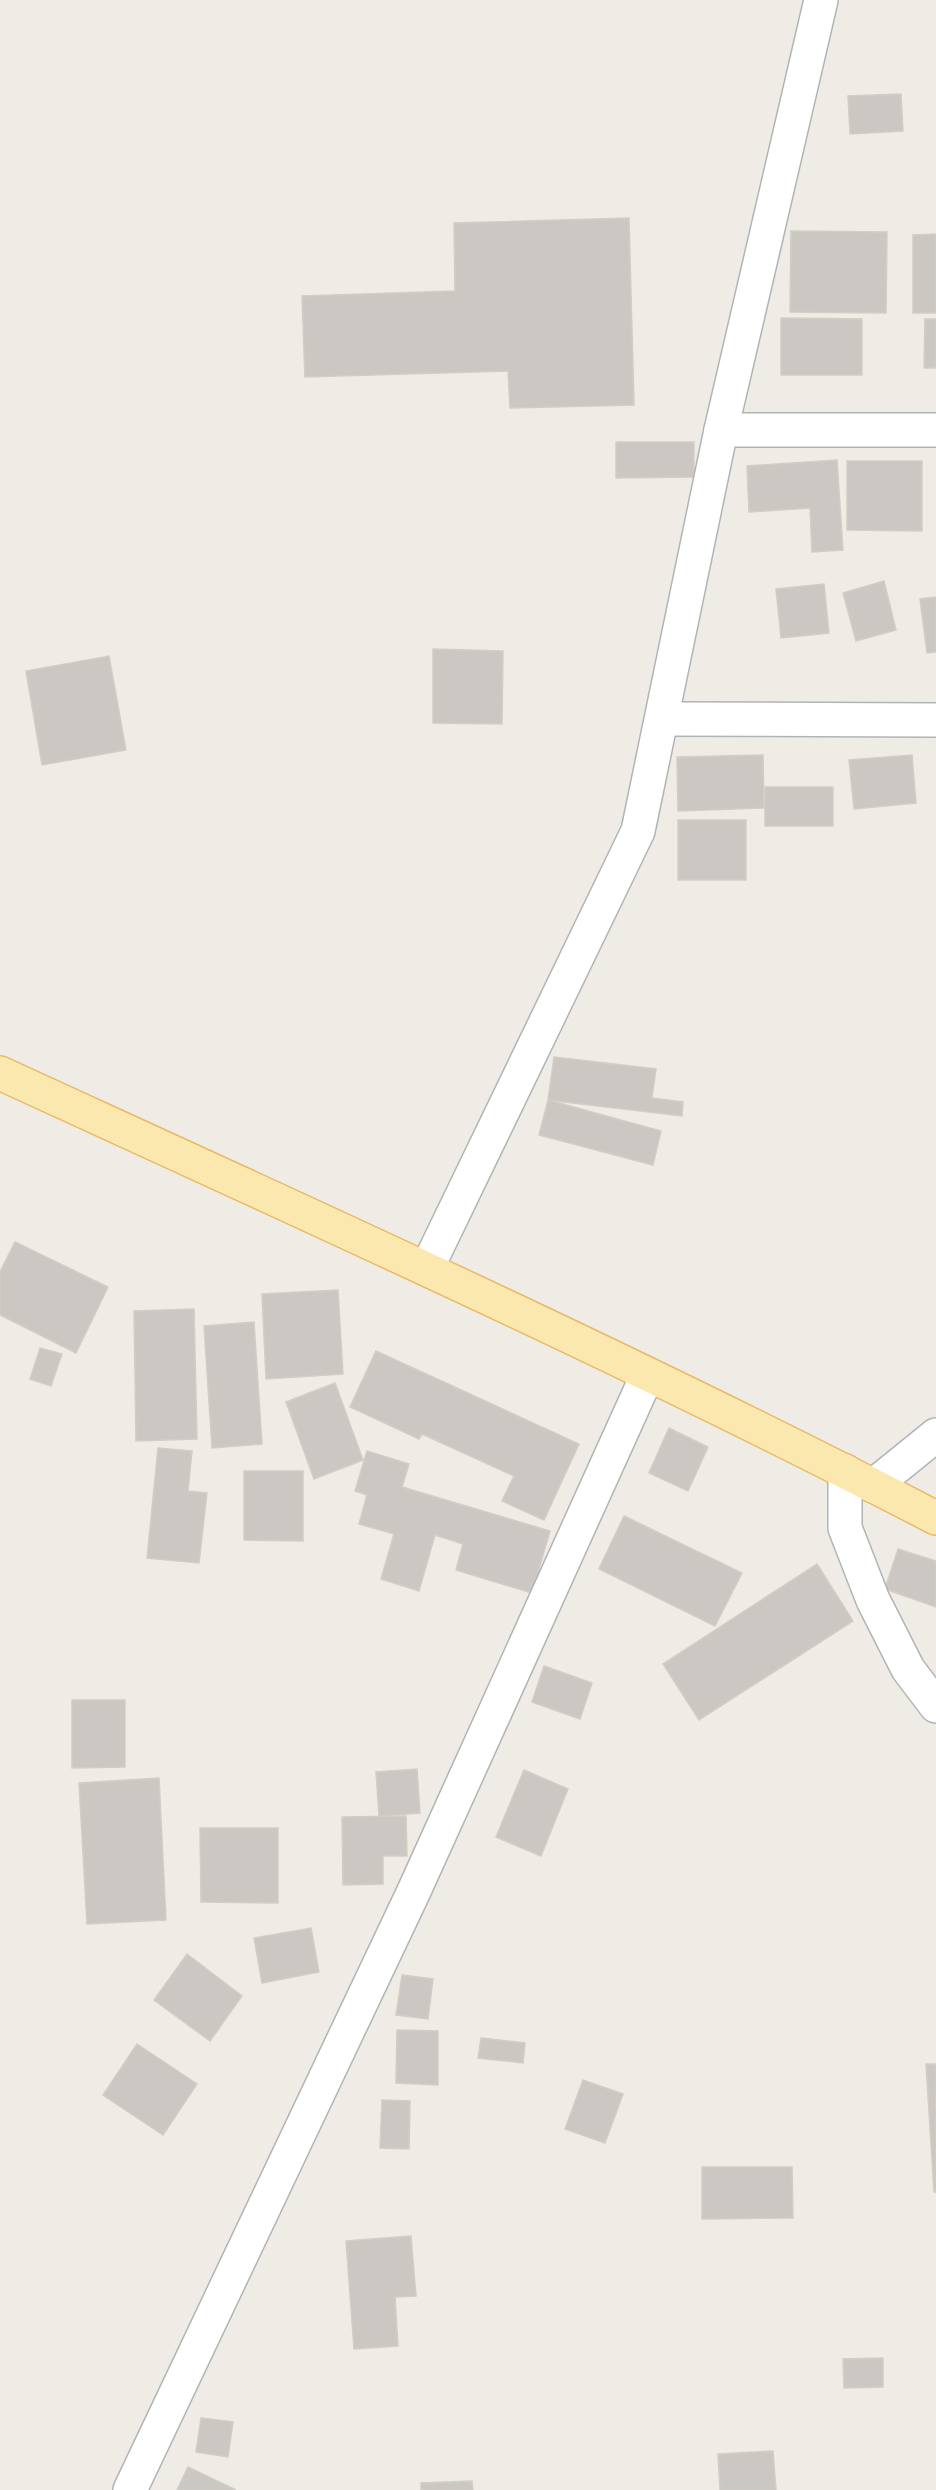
<svg xmlns="http://www.w3.org/2000/svg" width="936" height="2490" font-family="Cabin,sans-serif">
<rect width="100%" height="100%" fill="#efece6"/>
<g fill="#cbc7c2" stroke="#d3cdc5" stroke-width="1.5">
<path d="M901,94l2,37 -53,3 -2,-38z"/>
<path d="M629,218l5,187 -124,3 -2,-37 -203,6 -3,-81 153,-5 -1,-68z"/>
<path d="M791,231l96,1 -1,81 -96,-1z"/>
<path d="M936,234v79h-23v-78z"/>
<path d="M781,318l81,1v56h-81z"/>
<path d="M925,319h11v49h-12z"/>
<path d="M616,442h78v35l-78,1z"/>
<path d="M837,460l6,90 -31,2 -2,-44 -61,4 -2,-46z"/>
<path d="M847,461h75v70l-75,-1z"/>
<path d="M884,581l12,49 -40,11 -13,-48z"/>
<path d="M824,584l5,49 -48,5 -5,-49z"/>
<path d="M936,597v55l-9,1 -7,-54z"/>
<path d="M433,649l70,2 -1,73 -69,-1z"/>
<path d="M109,656l17,94 -84,15 -16,-94z"/>
<path d="M763,755l1,53 -86,3 -1,-54z"/>
<path d="M912,755l4,48 -62,6 -5,-49z"/>
<rect x="765" y="787" width="68" height="39"/>
<rect x="678" y="820" width="68" height="60"/>
<path d="M554,1057l102,12 -4,29 31,4 -1,14 -134,-16z"/>
<path d="M548,1100l113,31 -8,34 -114,-30z"/>
<path d="M15,1242l93,45 -32,66 -76,-38v-43z"/>
<path d="M338,1290l5,84 -77,5 -4,-85z"/>
<path d="M194,1309l3,130 -61,2 -2,-130z"/>
<path d="M254,1322l8,122 -50,4 -8,-122z"/>
<path d="M40,1348l22,6 -11,32 -21,-7z"/>
<path d="M376,1351l203,93 -35,76 -42,-19 12,-25 -92,-42 -3,5 -69,-32z"/>
<path d="M335,1383l28,77 -49,19 -28,-77z"/>
<path d="M669,1428l39,19 -20,44 -39,-18z"/>
<path d="M158,1448l34,3 -4,40 19,2 -8,70 -52,-5z"/>
<path d="M367,1451l42,13 -7,23 148,44 -18,62 -76,-23 7,-26 -28,-9 -16,56 -38,-12 13,-45 -35,-10 8,-29 -12,-4z"/>
<path d="M244,1471h59v70l-59,-1z"/>
<path d="M624,1516l118,57 -27,53 -116,-57z"/>
<path d="M898,1549l38,12v46l-51,-18z"/>
<path d="M817,1564l36,57 -154,99 -36,-56z"/>
<path d="M544,1666l48,17 -12,36 -48,-17z"/>
<path d="M72,1700h53v67l-53,1z"/>
<path d="M417,1769l3,44 -41,3 -3,-44z"/>
<path d="M524,1770l44,19 -27,67 -45,-19z"/>
<path d="M159,1778l7,142 -79,4 -8,-141z"/>
<path d="M406,1816l1,40h-24v28l-40,1 -1,-68z"/>
<path d="M200,1828h78v75l-77,-1z"/>
<path d="M311,1928l8,44 -57,11 -8,-45z"/>
<path d="M187,1954l55,42 -32,45 -56,-41z"/>
<path d="M402,1975l31,4 -5,40 -32,-4z"/>
<path d="M397,2030l41,1v54l-42,-2z"/>
<path d="M481,2038l44,5 -2,20 -45,-5z"/>
<path d="M137,2044l60,40 -34,51 -60,-40z"/>
<path d="M926,2064h10v128h-2z"/>
<path d="M583,2080l40,14 -18,49 -40,-14z"/>
<path d="M382,2100l28,1 -1,48 -29,-1z"/>
<path d="M702,2167h90l1,51 -91,1z"/>
<path d="M411,2236l5,60 -21,1 3,49 -44,3 -8,-108z"/>
<path d="M883,2358v29l-39,1 -1,-29z"/>
<path d="M201,2418l32,4 -5,35 -32,-5z"/>
<path d="M773,2451l3,39h-56l-2,-36z"/>
<path d="M188,2467l48,23h-59z"/>
<path d="M472,2481l1,9h-52v-7z"/>
</g>
<g fill="none" stroke-linecap="round" stroke-linejoin="round">
<g stroke="#b1b4b7" stroke-width="36">
<g id="minor">
<path d="M721,430h215"/>
<path d="M662,719l274,1"/>
<path d="M427,1268l211,-437 83,-401 100,-430"/>
<path d="M845,1471v57l28,72 35,69 28,37"/>
<path d="M873,1486l63,-51"/>
<path d="M130,2490l284,-599 233,-515"/>
</g>
</g>
<g stroke="#eab864" stroke-width="36">
<path id="major" d="M0,1073c314,144 629,286 936,445"/>
</g>
<use href="#minor" stroke="#fff" stroke-width="33"/>
<use href="#major" stroke="#fbe8af" stroke-width="33"/>
</g>
</svg>
